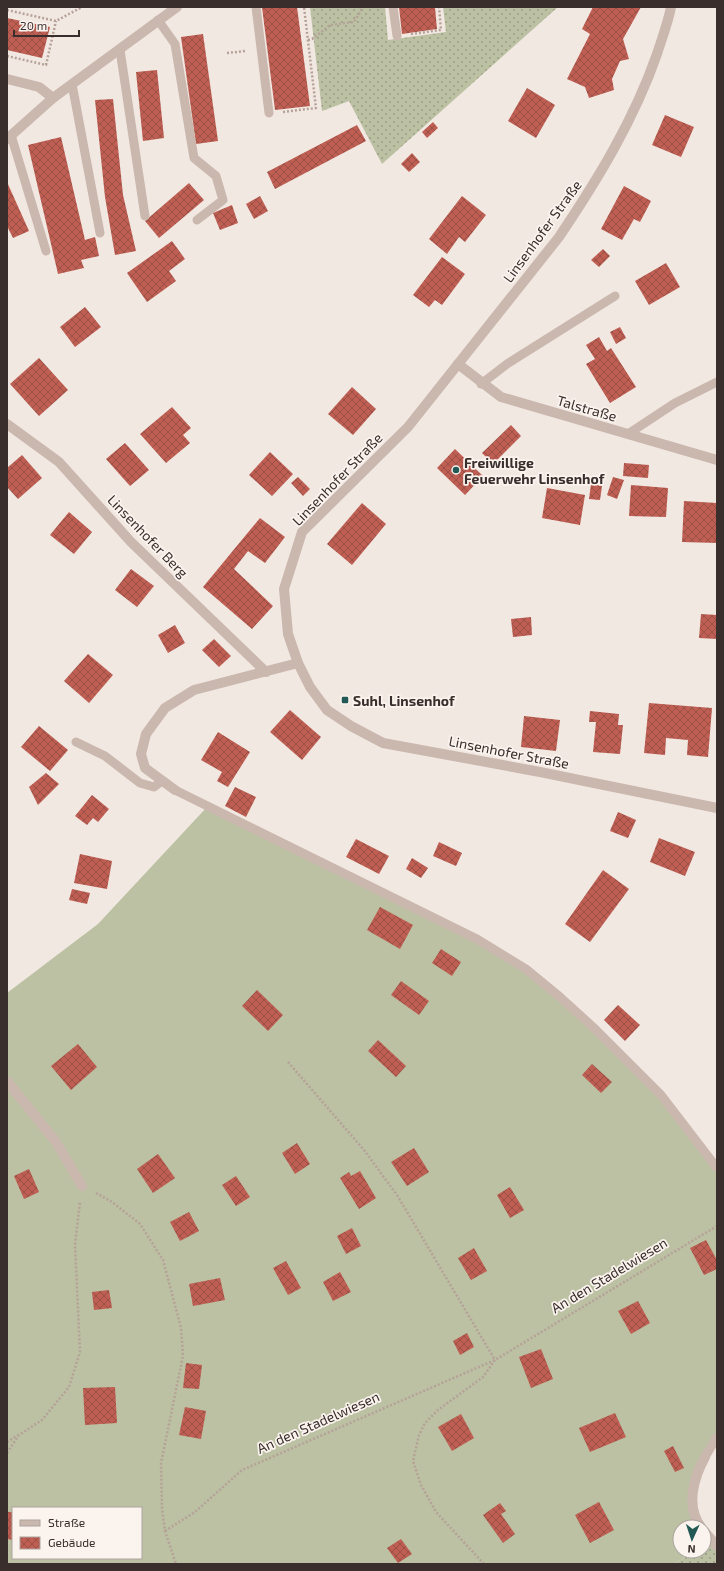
<svg xmlns="http://www.w3.org/2000/svg" width="724" height="1571" font-family="'Exo 2',sans-serif">
<defs>
<pattern id="grass-dots" width="8" height="8" patternUnits="userSpaceOnUse"><rect width="8" height="8" fill="#bbc1a2"/><path d="M2 2h.1M6 6h.1" fill="none" stroke="#999d84" stroke-width="1.8" stroke-linecap="round"/></pattern>
<pattern id="building-cross-hatch" width="8" height="8" patternUnits="userSpaceOnUse"><rect width="8" height="8" fill="#bf5f53"/><path d="M0 0l8 8M0 8l8-8" fill="none" stroke="#9c4f45"/></pattern>
</defs>
<rect width="100%" height="100%" fill="#f2e8e2"/>
<g fill="url(#grass-dots)">
<path d="M310,7h75l3,33 58,-8 -3,-25h115l-176,157 -33,-63 -27,10z"/>
<path d="M711,1541l6,5v18h-43l21,-13h9v-5z"/>
</g>
<path fill="#bbc1a2" fill-rule="evenodd" d="M207,807l195,96 124,66 135,126 56,73v269l-25,62 9,28h-21v24h15l-21,13h-667v-571l91,-69zM13,1508h128v50h-128z"/>
<g fill="url(#building-cross-hatch)">
<path d="M262,7h35l13,99 -35,4z"/>
<path d="M399,7h36l2,22 -35,5z"/>
<path d="M593,7h48l-18,32 6,20 -9,2 -8,18 2,11 -25,8 -4,-11 -18,-8 23,-45 -8,-5z"/>
<path d="M7,18l43,9 -8,31 -35,-8z"/>
<path d="M203,34l15,107 -22,3 -15,-107z"/>
<path d="M157,70l7,68 -21,3 -7,-69z"/>
<path d="M527,88l28,17 -19,33 -28,-17z"/>
<path d="M113,99l10,96 13,56 -21,4 -10,-58 -10,-97z"/>
<path d="M665,115l29,12 -13,30 -29,-12z"/>
<path d="M433,122l5,6 -11,10 -5,-6z"/>
<path d="M357,125l9,16 -91,48 -8,-17z"/>
<path d="M61,137l24,103 10,-3 4,19 -18,4 3,8 -26,6 -30,-129z"/>
<path d="M412,153l8,9 -11,10 -8,-8z"/>
<path d="M7,182l22,49 -16,7 -6,-12z"/>
<path d="M189,183l15,17 -45,38 -14,-17z"/>
<path d="M624,186l27,15 -11,21 -6,-3 -12,21 -21,-11z"/>
<path d="M260,196l8,15 -14,8 -8,-15z"/>
<path d="M462,196l24,19 -21,27 -6,-5 -12,17 -18,-15z"/>
<path d="M232,205l6,18 -18,7 -7,-17z"/>
<path d="M172,241l13,18 -16,12 7,10 -29,21 -20,-29z"/>
<path d="M603,249l7,7 -11,11 -8,-7z"/>
<path d="M442,257l23,17 -23,31 -7,-5 -6,7 -16,-12z"/>
<path d="M666,263l14,24 -31,18 -14,-24z"/>
<path d="M85,307l16,20 -26,20 -15,-20z"/>
<path d="M620,327l6,11 -10,6 -6,-12z"/>
<path d="M599,337l8,14 4,-3 25,39 -26,16 -24,-39 9,-5 -9,-14z"/>
<path d="M39,358l29,32 -29,26 -29,-32z"/>
<path d="M352,387l24,22 -23,26 -25,-21z"/>
<path d="M172,407l19,21 -8,7 7,8 -24,20 -26,-29z"/>
<path d="M511,425l10,11 -28,28 -11,-11z"/>
<path d="M125,443l24,27 -19,16 -24,-27z"/>
<path d="M455,449l28,27 -18,19 -28,-27z"/>
<path d="M270,452l23,22 -21,22 -23,-21z"/>
<path d="M22,455l20,23 -24,21 -11,-12v-19z"/>
<path d="M624,463l25,2 -1,13 -25,-2z"/>
<path d="M298,477l12,12 -7,7 -12,-13z"/>
<path d="M613,477l11,3 -7,19 -10,-4z"/>
<path d="M591,484l11,2 -2,14 -11,-1z"/>
<path d="M631,485l37,3 -2,29 -37,-1z"/>
<path d="M547,488l38,7 -5,30 -38,-7z"/>
<path d="M684,501l33,2v40l-35,-1z"/>
<path d="M362,503l24,21 -34,41 -25,-21z"/>
<path d="M69,512l23,20 -18,22 -24,-19z"/>
<path d="M260,518l25,19 -20,26 -17,-12 -14,18 39,37 -21,23 -49,-42z"/>
<path d="M131,569l23,17 -17,21 -22,-17z"/>
<path d="M701,614l16,1v24l-18,-1z"/>
<path d="M531,617l1,18 -19,2 -2,-18z"/>
<path d="M175,625l10,18 -17,10 -10,-18z"/>
<path d="M214,639l17,17 -12,11 -17,-17z"/>
<path d="M88,654l25,21 -24,28 -25,-22z"/>
<path d="M649,703l63,5 -4,49 -21,-2 1,-15 -22,-2 -1,17 -21,-2z"/>
<path d="M290,710l31,27 -19,23 -32,-28z"/>
<path d="M590,711l29,3 -1,11h5l-3,29 -27,-2 3,-30h-7z"/>
<path d="M524,716l36,4 -4,31 -35,-4z"/>
<path d="M39,726l29,24 -18,21 -29,-24z"/>
<path d="M218,732l32,20 -22,35 -11,-6 5,-9 -21,-12z"/>
<path d="M46,773l13,11 -21,21 -9,-18z"/>
<path d="M235,787l21,10 -10,20 -21,-11z"/>
<path d="M92,795l17,14 -11,13 -5,-4 -6,7 -12,-9z"/>
<path d="M618,812l18,8 -8,18 -18,-7z"/>
<path d="M659,838l36,14 -10,24 -35,-14z"/>
<path d="M356,839l33,17 -10,18 -33,-17z"/>
<path d="M439,842l23,11 -6,13 -23,-10z"/>
<path d="M80,854l32,7 -5,28 -33,-6z"/>
<path d="M412,858l16,10 -7,10 -15,-9z"/>
<path d="M603,870l26,19 -39,53 -25,-18z"/>
<path d="M72,889l18,4 -3,11 -18,-4z"/>
<path d="M380,907l33,18 -13,24 -33,-19z"/>
<path d="M441,949l20,13 -9,14 -20,-13z"/>
<path d="M401,981l28,20 -10,14 -28,-20z"/>
<path d="M257,990l26,25 -15,16 -26,-25z"/>
<path d="M618,1005l22,20 -15,16 -21,-21z"/>
<path d="M378,1040l28,26 -10,11 -28,-26z"/>
<path d="M78,1044l19,23 -26,23 -20,-24z"/>
<path d="M592,1064l20,18 -11,11 -19,-18z"/>
<path d="M297,1143l13,21 -15,10 -13,-21z"/>
<path d="M414,1148l15,24 -22,14 -16,-24z"/>
<path d="M158,1154l17,24 -22,15 -16,-24z"/>
<path d="M29,1169l10,23 -15,7 -10,-23z"/>
<path d="M360,1171l16,27 -17,11 -19,-31 9,-6 2,4z"/>
<path d="M236,1176l14,21 -14,9 -14,-21z"/>
<path d="M510,1187l14,23 -14,8 -13,-23z"/>
<path d="M189,1212l10,19 -19,10 -10,-19z"/>
<path d="M352,1228l9,18 -15,8 -9,-18z"/>
<path d="M706,1240l11,20v9l-13,6 -14,-27z"/>
<path d="M474,1248l13,23 -16,9 -13,-22z"/>
<path d="M286,1261l15,27 -13,7 -15,-27z"/>
<path d="M340,1272l11,20 -18,9 -10,-19z"/>
<path d="M220,1278l5,22 -32,6 -4,-22z"/>
<path d="M109,1290l3,18 -18,2 -2,-18z"/>
<path d="M638,1301l12,22 -19,11 -13,-23z"/>
<path d="M467,1333l7,14 -14,8 -7,-14z"/>
<path d="M541,1349l12,30 -22,9 -12,-31z"/>
<path d="M186,1363l16,2 -3,24 -16,-1z"/>
<path d="M115,1387l2,36 -32,2 -2,-37z"/>
<path d="M185,1407l21,4 -5,28 -22,-4z"/>
<path d="M615,1413l11,24 -36,15 -11,-24z"/>
<path d="M461,1414l13,24 -22,13 -14,-24z"/>
<path d="M673,1446l11,22 -9,4 -11,-21z"/>
<path d="M599,1502l15,28 -24,13 -15,-28z"/>
<path d="M500,1503l6,8 -5,3 14,20 -12,9 -20,-28z"/>
<path d="M7,1512h6v28l-6,-1z"/>
<path d="M401,1539l11,15 -14,9 -11,-15z"/>
</g>
<g fill="none" stroke-linecap="round" stroke-linejoin="round">
<g stroke="#b6a198" stroke-width="2.5" stroke-dasharray="2 2" stroke-linecap="butt">
<path d="M7,10l49,11 26,-14"/>
<path d="M411,34l30,-4 -2,-23"/>
<path d="M308,40l4,-1 18,-14 24,-3 9,-15"/>
<path d="M227,53l19,-2"/>
<path d="M7,56l39,9 10,-44"/>
<path d="M283,112l33,-4 -12,-101"/>
<path d="M288,1062l76,88 33,45 98,165 -12,17 -45,33 -13,13 -6,12 -6,26 8,24 15,27 48,52"/>
<path d="M96,1193l16,9 28,22 23,36 18,68 2,28 -22,107 1,46 3,22 11,33"/>
<path d="M7,1442l11,-7"/>
<path d="M7,1453l12,-18 23,-15 27,-33 11,-35 -5,-107 5,-43"/>
<path d="M165,1531l30,-19 47,-42 253,-110 222,-134"/>
</g>
<g stroke="#cab7ae" stroke-width="9">
<path d="M256,7l13,106"/>
<path d="M393,7l4,29"/>
<path d="M158,20l17,24 19,114 22,18 7,24 -26,20"/>
<path d="M120,50l25,166"/>
<path d="M72,84l28,149"/>
<path d="M11,135l35,116"/>
<path d="M481,384l26,-20 108,-68"/>
<path d="M628,434l47,-31 42,-21"/>
<path d="M76,742l29,14 35,27 14,4 8,-6"/>
<path d="M175,790l302,149 49,30 34,28 33,30 68,68 56,73"/>
<path d="M705,1457l12,-20"/>
</g>
<g stroke="#cab7ae" stroke-width="10">
<path d="M671,7c-3,16 -9,31 -14,47 -23,66 -59,125 -98,183l-151,190 -106,105 -18,57 4,45 10,29 12,24 17,23 24,16 32,17 157,29 177,36"/>
<path d="M7,79l32,8 14,11"/>
<path d="M7,139l46,-41 124,-91"/>
<path d="M458,364l43,33 216,63"/>
<path d="M7,424l52,38 72,80 135,130"/>
<path d="M175,790l-30,-22 -4,-14 5,-20 19,-26 29,-18 104,-27"/>
<path d="M7,1081l49,61 26,44"/>
<path d="M701,1527c-16,-21 -7,-50 4,-70"/>
<path d="M704,1531l13,15"/>
</g>
</g>
<g fill="#235955" stroke="#faf3ee" stroke-width="1.5">
<circle cx="456" cy="470" r="4"/>
<rect x="341" y="696" width="8" height="8" rx="2"/>
</g>
<g text-anchor="middle" dominant-baseline="central" stroke-width="3.5" stroke-linejoin="round" paint-order="stroke">
<g font-size="14" fill="#392e2c" stroke="#faf3ee">
<text transform="translate(542 231) rotate(-54)">Linsenhofer Straße</text>
<text transform="translate(587 408) rotate(16)">Talstraße</text>
<text transform="translate(337 479) rotate(-46)">Linsenhofer Straße</text>
<text transform="translate(148 536) rotate(46)">Linsenhofer Berg</text>
<text transform="translate(509 752) rotate(11)">Linsenhofer Straße</text>
<text transform="translate(609 1275) rotate(-31)">An den Stadelwiesen</text>
<text transform="translate(318 1422) rotate(-24)">An den Stadelwiesen</text>
</g>
<g font-size="14" font-weight="bold" fill="#392e2c" stroke="#faf3ee" text-anchor="start">
<text x="464" y="462">Freiwillige<tspan x="464" dy="16">Feuerwehr Linsenhof</tspan></text>
<text x="353" y="700">Suhl, Linsenhof</text>
</g>
</g>
<rect width="724" height="1571" fill="none" stroke="#392e2c" stroke-width="16"/>
<rect x="12" y="1507" width="130" height="52" fill="#faf3ee" stroke="#ada4a0"/>
<rect x="20" y="1520" width="20" height="6" fill="#cab7ae" stroke="#ada4a0"/>
<text x="48" y="1527" font-size="12" fill="#392e2c">Straße</text>
<rect x="20" y="1537" width="20" height="12" fill="url(#building-cross-hatch)" stroke="#ada4a0"/>
<text x="48" y="1547" font-size="12" fill="#392e2c">Gebäude</text>
<g transform="translate(692 1539) rotate(183)"><circle r="19" fill="#faf3ee" stroke="#ada4a0"/>
<path d="M0-3L7 15L0 10L-7 15Z" fill="#235955"/>
<text y="-6" font-size="11" font-weight="bold" text-anchor="middle" fill="#392e2c">N</text>
</g>
<path d="M14 30v6h65v-6" fill="none" stroke="#392e2c" stroke-width="2"/>
<text x="20" y="30" font-size="12" fill="#392e2c" stroke="#faf3ee" stroke-width="3" paint-order="stroke">20 m</text>
</svg>
